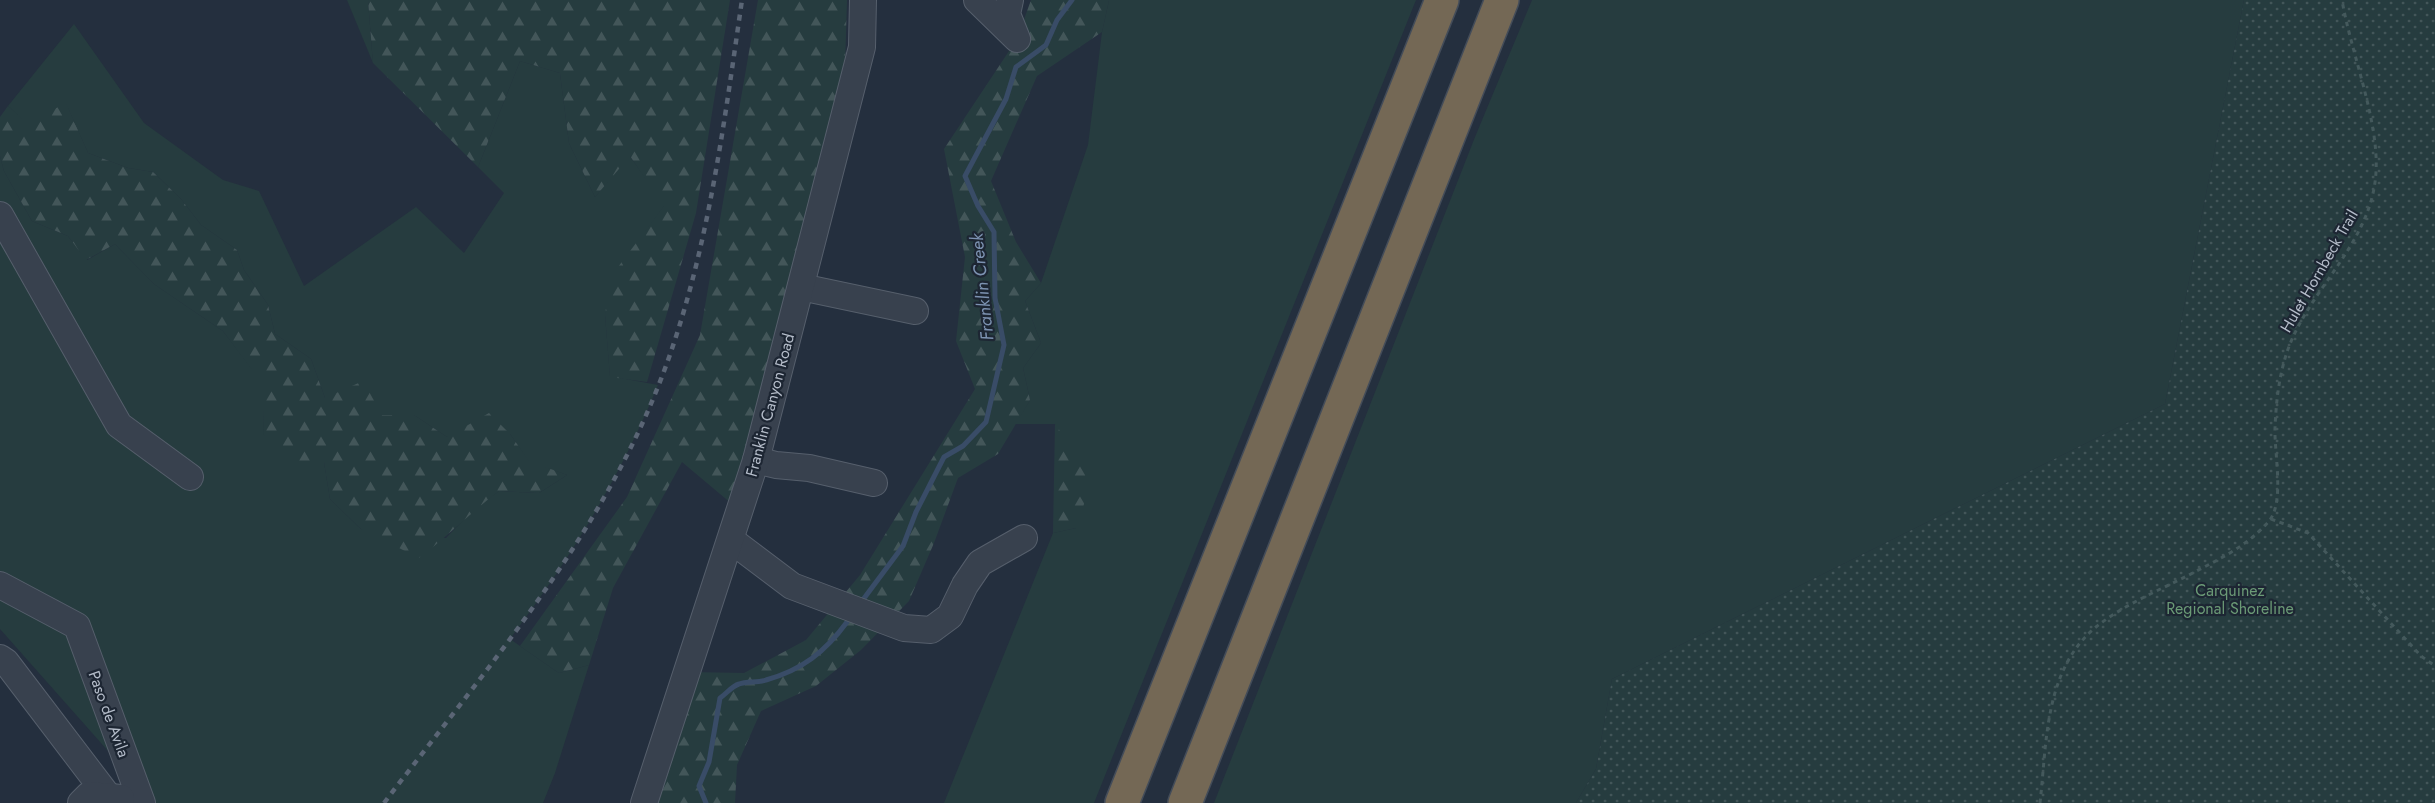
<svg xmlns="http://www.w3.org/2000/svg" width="2435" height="803" font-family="Jost,sans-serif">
<defs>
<pattern id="forest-firs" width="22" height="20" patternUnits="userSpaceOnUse" patternTransform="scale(1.5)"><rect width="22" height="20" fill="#263c3f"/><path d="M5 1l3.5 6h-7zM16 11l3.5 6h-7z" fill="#435659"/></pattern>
<pattern id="park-dots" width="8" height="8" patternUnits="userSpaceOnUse" patternTransform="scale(1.5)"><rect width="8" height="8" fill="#263c3f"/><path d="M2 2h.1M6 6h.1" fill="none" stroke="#435659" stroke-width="1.8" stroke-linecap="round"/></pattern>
</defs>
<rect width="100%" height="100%" fill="#242f3e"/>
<g fill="#263c3f">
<path d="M347,0h21l5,63z"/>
<path d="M1109,0h307l-322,803h-150l109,-270 23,-5 -21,-104h-40l15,-24 -7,-32 18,-25 -16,-42 16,-18 47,-138 14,-113z"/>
<path d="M1532,0h712l-79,404 -553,275 -16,90 -20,34h-362l261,-666z"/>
<path d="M74,24l70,99 79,57 36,11 45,95 112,-79 48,46 40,-60 -26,-26 42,-106 40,12 9,70 26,54 34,-42 36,50 -25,34 -35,75 5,62 48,9c-40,97 -86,170 -148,254l49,34 30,-8 -34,108 -12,30h-401l-10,-25 -132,-149v-473l4,15 28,50 36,15 19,24 28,-16 39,40 69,47 40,52 1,52 60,27 6,37 31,30 85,9 28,-29 25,-18 40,2 28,-18 -38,-13 -19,-28 -63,3 -33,-22h-32l-57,-17 -14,-39 -36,-25 -7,-29 -24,-35 -7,-20 -36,-25 -20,-26 -28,-27 -25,-4 -40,-15 -22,-49 -39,20 -19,-18z"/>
</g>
<g fill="url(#forest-firs)">
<path d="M368,0h362l-34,213 -49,169 -37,-5 -5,-63 7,-39 52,-69 -34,-50 -35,41 -26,-54 -9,-70 -40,-12 -42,106 -105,-104z"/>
<path d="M758,0h89l-2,66 -113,438 -50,-42 -69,126 -24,77 -30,8 -39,-27 107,-149 73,-162z"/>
<path d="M1031,0h78l-7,32 -65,44 -46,105 25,61 25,41 -16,18 16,42 -18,25 7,32 -32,54 -40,24 -24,65 -25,58 -48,49 -45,36 -55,25 -24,54 -2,38h-91l43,-131 57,1 62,-33 54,-65 115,-186 -19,-48 9,-84 -21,-108 73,-110z"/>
<path d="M66,103l22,50 40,15 25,4 28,27 20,26 36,25 7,20 24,35 7,29 36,25 14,39 38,-17 19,34h32l33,22 42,-24 21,21 19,27 38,14 -28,18 -40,-2c-28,21 -52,46 -80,67l-58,-29 -31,-30 -6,-37h-45l-15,-27 -2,-52 -39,-52 -69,-47 -39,-40 -29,16 -18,-24 -36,-15 -28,-50 -4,-15v-39l8,-11 19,17z"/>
<path d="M1055,424l38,53 -17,51 -23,5z"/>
</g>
<path fill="url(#park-dots)" d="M2244,0h191v803h-859l20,-34 16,-90 553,-275z"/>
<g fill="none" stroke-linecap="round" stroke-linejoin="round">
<g stroke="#394c67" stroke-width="5">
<path d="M862,601l41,-55 13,-34 28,-55 19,-11 23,-24 18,-77 -9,-47 -1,-66 -16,-26 -13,-30 41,-77 10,-32 30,-22 11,-25 15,-20"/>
<path d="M706,803l-7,-17 10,-24 11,-64c6,-4 12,-12 19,-14 8,-3 19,-1 27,-4 36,-10 59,-28 81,-58"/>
</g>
<g stroke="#565f6c" stroke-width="28">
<g id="minor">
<path d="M977,0l40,39 -10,-25 3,-14"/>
<path d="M0,215l119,210 71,52"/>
<path d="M801,287l114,24"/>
<path d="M756,460l20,5 33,3 65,15"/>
<path d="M731,540l61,46 112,42 27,2 19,-14 15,-31 15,-22 44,-25"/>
<path d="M0,585l77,41 65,177"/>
<path d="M0,658l6,4 102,134"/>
<path d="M81,803l8,-8 32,3"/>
<path d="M644,803l112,-343 106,-413 1,-47"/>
</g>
</g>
<g stroke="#434c59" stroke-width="36">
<g id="highway">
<path d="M1122,803l320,-803"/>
<path d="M1185,803l317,-803"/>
</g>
</g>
<g stroke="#44595c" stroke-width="3" stroke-dasharray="4.5 4.5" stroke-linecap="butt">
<path d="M2271,519l37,14 113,123 14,10"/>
<path d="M2040,803c7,-61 4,-133 56,-176 26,-21 61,-36 91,-51 30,-16 60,-29 82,-55 16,-19 5,-69 6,-93 1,-23 3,-44 9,-66 18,-69 88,-115 92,-190 3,-52 -25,-119 -34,-172"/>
</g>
<use href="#minor" stroke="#38414e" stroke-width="26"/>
<use href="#highway" stroke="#746855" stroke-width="33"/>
<path stroke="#5a6575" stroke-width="4.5" stroke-dasharray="6 6" stroke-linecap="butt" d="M384,803c106,-139 223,-273 283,-440 42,-117 57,-240 75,-363"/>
</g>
<g text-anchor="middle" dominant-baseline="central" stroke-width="4.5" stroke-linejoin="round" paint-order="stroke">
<g font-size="16" fill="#b4bcc9" stroke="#1d2633">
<text transform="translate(2319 271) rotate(-60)">Hulet Hornbeck Trail</text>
<text transform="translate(770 405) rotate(-75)">Franklin Canyon Road</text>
<text transform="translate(109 714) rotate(70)">Paso de Avila</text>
</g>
<g font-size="16" fill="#6b9a76" stroke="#1d2633">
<text x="2230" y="590">Carquinez<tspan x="2230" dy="18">Regional Shoreline</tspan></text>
</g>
<g font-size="18" font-style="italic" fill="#7c92b1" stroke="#1d2633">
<text transform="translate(982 287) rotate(-96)">Franklin Creek</text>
</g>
</g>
</svg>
